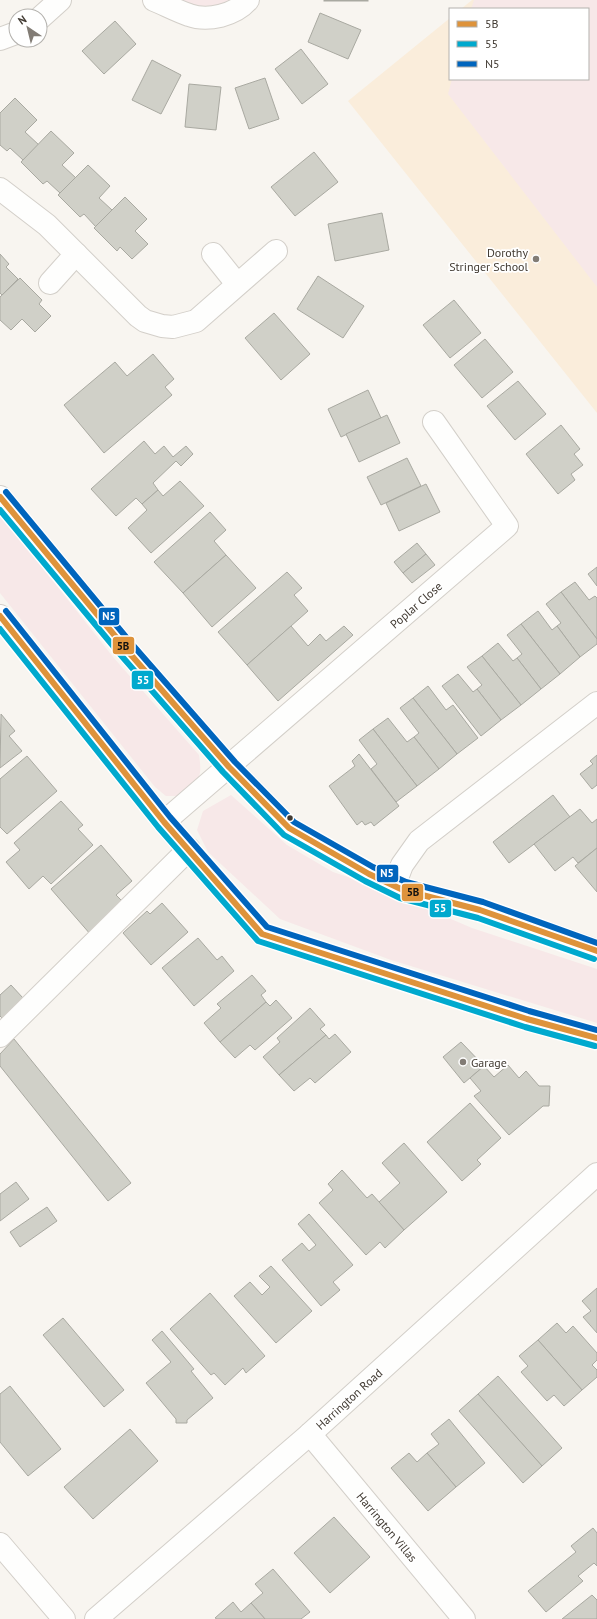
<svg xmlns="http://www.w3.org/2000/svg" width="597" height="1619" font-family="'PT Sans',sans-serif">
<rect width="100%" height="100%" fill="#f8f5f0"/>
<path fill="#faeddb" d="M472,0h125v413l-249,-312 102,-83v61h138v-70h-127z"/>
<g fill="#f7e8e8">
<path d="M154,0h94l-18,13z"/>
<path d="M474,0h123v287l-149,-193 4,-15h136v-70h-117z"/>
<path d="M0,514l113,143 86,98c4,25 -1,26 -20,41h-13l-11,-9 -155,-194z"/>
<path d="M231,795l56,50 46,27 36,12 103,44 125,41v54l-206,-63 -111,-41 -72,-67 -11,-22 6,-19z"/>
</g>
<g fill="#d0d0c8" stroke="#a9a9a1">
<rect x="324" y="0" width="44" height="1"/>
<path d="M320,13l41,17 -13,29 -40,-17z"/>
<path d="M115,21l21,23 -32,30 -22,-23z"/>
<path d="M301,49l27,35 -26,20 -27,-35z"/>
<path d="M152,60l29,15 -20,39 -29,-14z"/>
<path d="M265,78l14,41 -30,10 -14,-41z"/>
<path d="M189,84l32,3 -5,43 -31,-3z"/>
<path d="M15,98l22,22 -12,12 14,13 -16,15 -13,-12 -3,3 -7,-6v-32z"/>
<path d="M51,131l23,22 -12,12 14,13 -16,15 -13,-12 -4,3 -22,-22z"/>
<path d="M314,152l24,30 -43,34 -24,-29z"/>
<path d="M88,165l22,21 -11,12 13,12 -16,17 -12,-13 -4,3 -22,-22z"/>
<path d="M125,197l22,22 -12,12 13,13 -16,15 -12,-12 -3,4 -23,-23z"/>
<path d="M382,213l7,37 -54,11 -7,-37z"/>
<path d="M0,254l9,10 -3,3 12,12 -16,16 -2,-2z"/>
<path d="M318,276l46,30 -21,32 -46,-29z"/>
<path d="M20,278l22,22 -3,4 12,12 -16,16 -13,-13 -11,11 -11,-10v-23z"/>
<path d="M454,300l27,33 -31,25 -27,-33z"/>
<path d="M274,313l36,41 -29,26 -36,-42z"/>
<path d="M485,339l28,33 -31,26 -28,-33z"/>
<path d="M153,354l21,25 -9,8 7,8 -68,58 -40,-48 51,-43 12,14z"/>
<path d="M518,381l28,33 -31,26 -28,-34z"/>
<path d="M368,390l13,28 -40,19 -13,-28z"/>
<path d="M387,415l13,28 -41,19 -13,-28z"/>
<path d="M561,425l19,24 -6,5 9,11 -12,9 4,6 -17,14 -32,-40z"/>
<path d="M144,441l11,13 9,-8 9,11 13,-11 7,8 -12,12 -5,-5 -23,22 5,7 -16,14 -6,-6 -20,18 -25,-27z"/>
<path d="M407,458l14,28 -40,19 -14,-28z"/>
<path d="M180,481l24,25 -53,47 -23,-25 19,-18 -5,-6 16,-14 5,6z"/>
<path d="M426,484l14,28 -41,19 -13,-28z"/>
<path d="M210,512l16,18 -12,11 12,14 -43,38 -29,-31z"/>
<path d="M417,543l9,11 -23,19 -9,-11z"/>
<path d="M426,554l9,11 -23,18 -9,-10z"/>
<path d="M226,555l30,33 -44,39 -29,-34z"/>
<path d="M597,567v19l-9,-12z"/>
<path d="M287,572l15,16 -8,7 14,16 -61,54 -29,-33z"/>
<path d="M575,582l14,18 6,-4 2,2v41l-36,-47z"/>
<path d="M561,592l36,47v5l-17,13 -23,-31 4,-3 -15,-19z"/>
<path d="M538,611l14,19 5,-4 23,31 -20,17 -39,-50z"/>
<path d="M521,624l39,50 -19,15 -24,-31 5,-4 -15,-19z"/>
<path d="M291,626l17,20 12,-12 6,7 18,-15 9,9 -75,66 -31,-36z"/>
<path d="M498,643l15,18 4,-3 24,31 -20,16 -39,-49z"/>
<path d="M482,656l39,49 -20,15 -24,-31 5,-4 -15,-18z"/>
<path d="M458,674l15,18 4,-3 24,31 -20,16 -39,-50z"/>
<path d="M428,686l18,24 7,-5 25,33 -21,16 -44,-56z"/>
<path d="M413,698l44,56 -18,15 -25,-32 5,-4 -19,-25z"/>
<path d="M1,714l14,17 -6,5 13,15 -22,17z"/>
<path d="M388,718l19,24 7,-5 25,32 -22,17 -44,-57z"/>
<path d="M373,729l44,57 -21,16 -25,-33 6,-5 -18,-24z"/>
<path d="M359,754l40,52 -25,20 -3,-4 -6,3 -3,-4 -5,4 -28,-39 26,-20 -3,-5z"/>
<path d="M597,755v30l-5,4 -12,-15 13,-10 -3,-3z"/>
<path d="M27,756l30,35 -50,43 -7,-7v-48z"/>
<path d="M553,795l17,22 -61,46 -16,-21z"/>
<path d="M61,801l22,24 -5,4 15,16 -42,39 -8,-8 -14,13 -23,-27 14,-12 -6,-7z"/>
<path d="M580,809l12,14 5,-4v29l-19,15 -5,-6 -18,14 -21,-27z"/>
<path d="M101,845l31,36 -16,14 7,7 -32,33 -40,-46z"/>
<path d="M597,848v44l-22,-26z"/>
<path d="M162,903l26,29 -37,33 -28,-32 24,-22 3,3z"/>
<path d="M198,938l19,22 5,-4 12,15 -40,35 -32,-38z"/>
<path d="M252,975l14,16 -5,4 5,7 -46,40 -16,-19 17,-15 -4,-4z"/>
<path d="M11,985l12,13 -21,20 -2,-2v-21z"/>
<path d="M276,1000l16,18 -37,32 -5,-5 -15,13 -15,-16 46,-40 4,4z"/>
<path d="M310,1008l15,17 -5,4 6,6 -47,40 -16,-18 17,-15 -3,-4z"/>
<path d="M335,1034l16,18 -36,31 -5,-5 -16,13 -15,-16 47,-40 3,4z"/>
<path d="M14,1039l117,144 -23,18 -108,-135v-12z"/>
<path d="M461,1042l23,24 -20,17 -21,-26z"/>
<path d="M508,1065l11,13 7,-7 13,15h11l-1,20h-6l-34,29 -35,-39 7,-5 -11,-13 14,-12 10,11z"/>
<path d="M470,1103l31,35 -24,22 4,4 -19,17 -35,-39z"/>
<path d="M404,1143l43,49 -43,38 -25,-28 21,-19 -18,-20z"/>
<path d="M342,1170l25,28 5,-4 32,36 -19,18 -5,-6 -14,13 -47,-52 14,-13 -5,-6z"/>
<path d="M16,1182l13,17 -29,22v-27z"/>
<path d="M47,1207l10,14 -37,26 -10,-15z"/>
<path d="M309,1214l44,51 -20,17 7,8 -19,16 -39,-46 20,-17 7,8 7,-6 -18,-21z"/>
<path d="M271,1266l41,45 -36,32 -42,-47 16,-14 12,13 8,-8 -11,-11z"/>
<path d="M597,1288v45l-14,-16 8,-6 -9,-10z"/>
<path d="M210,1293l55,63 -19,17 -3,-5 -18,17 -11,-12 -3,2 -41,-46z"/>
<path d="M63,1318l61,72 -20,17 -61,-72z"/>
<path d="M557,1323l9,10 7,-7 24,27v7l-5,5 5,5v7l-15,13 -44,-50z"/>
<path d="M162,1331l32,38 -3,2 22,27 -26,22v3h-11v-4l-30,-36 25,-21 -19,-22z"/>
<path d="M538,1340l44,50 -18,16 -10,-11 -7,6 -26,-29 7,-6 -9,-10z"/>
<path d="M498,1376l64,72 -20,18 -64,-72z"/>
<path d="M10,1386l51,63 -33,27 -28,-34v-48z"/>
<path d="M478,1394l64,72 -19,17 -64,-72z"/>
<path d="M449,1419l36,44 -29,24 -29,-34 12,-9 -8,-10z"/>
<path d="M130,1429l28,32 -65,58 -29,-32z"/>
<path d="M409,1453l8,9 10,-9 29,34 -28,24 -37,-43z"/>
<path d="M334,1517l36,40 -40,36 -36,-40z"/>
<path d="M593,1528l4,5v33l-3,-3 -16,13 5,5 -37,31 -18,-21 48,-39 -5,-6z"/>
<path d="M273,1569l37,43 -9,7h-36l-14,-16 12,-10 -8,-9z"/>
<path d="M592,1595l5,5v19h-35z"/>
<path d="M233,1602l8,10 10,-9 14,16h-48l-2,-1z"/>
</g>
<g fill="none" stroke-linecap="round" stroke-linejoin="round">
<g stroke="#d3cfc9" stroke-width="24">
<g id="minor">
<path d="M154,0c12,5 23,11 35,15 19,7 46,0 59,-15"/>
<path d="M40,18l20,-18"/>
<path d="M0,39l16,-6"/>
<path d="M0,189l47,36 91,91 7,5 17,5 11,1 23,-6 80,-70"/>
<path d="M213,254l24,30"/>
<path d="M50,283l26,-29"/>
<path d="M0,497l125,151 104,119 60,61 80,46 34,16 77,20 117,41"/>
<path d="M0,616l164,206 98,112 265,85 70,19"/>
<path d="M164,822l343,-296 -73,-104"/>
<path d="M394,886l8,-21 17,-24 178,-138"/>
<path d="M0,1036l189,-187"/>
<path d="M310,1434l154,185"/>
<path d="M0,1544l64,75"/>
<path d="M96,1619l214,-185 287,-260"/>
</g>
</g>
<use href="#minor" stroke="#fefefd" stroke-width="22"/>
<g stroke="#fff" stroke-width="9">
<g id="bus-1">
<path d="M0,497l125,151 104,119 60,61 80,46 34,16 77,20 117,41"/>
<path d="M0,616l164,206 98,112 265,85 70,19"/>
</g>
</g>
<g stroke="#fff" stroke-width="9">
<g id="bus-2">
<path d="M0,510l119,143 104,119 61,63 81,46 35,17 78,20 116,41"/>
<path d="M0,629l158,198 100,114 267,86 70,19"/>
</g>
</g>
<g stroke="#fff" stroke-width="9">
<g id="bus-3">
<path d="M6,492l125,151 104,119 59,60 79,45 33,15 77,20 114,41"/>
<path d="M6,611l164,206 97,110 262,84 68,19"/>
</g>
</g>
<use href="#bus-1" stroke="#de933b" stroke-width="6"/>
<use href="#bus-2" stroke="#00a9ce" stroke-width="6"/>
<use href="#bus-3" stroke="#0065bd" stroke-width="6"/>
</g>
<g fill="#827c75" stroke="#fff" stroke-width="1.5">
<circle cx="536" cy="259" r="4"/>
<circle cx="463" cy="1062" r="4"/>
</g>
<circle fill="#423b33" stroke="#fff" stroke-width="1.5" cx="290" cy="818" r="3.5"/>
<g text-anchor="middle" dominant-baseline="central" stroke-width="3.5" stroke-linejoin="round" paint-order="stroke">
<g font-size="12" fill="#423b33" stroke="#fff" text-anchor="end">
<text x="528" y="252">Dorothy<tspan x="528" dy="14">Stringer School</tspan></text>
<text x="471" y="1062" text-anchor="start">Garage</text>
</g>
<g font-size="12" fill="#423b33" stroke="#fff">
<text transform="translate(416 605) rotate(-41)">Poplar Close</text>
<text transform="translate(349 1399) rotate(-42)">Harrington Road</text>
<text transform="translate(387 1527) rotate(50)">Harrington Villas</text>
</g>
</g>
<g stroke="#fff" stroke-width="1.5">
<rect x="98" y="607" width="22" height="19" rx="4" fill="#0065bd"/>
<rect x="112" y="636" width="23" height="19" rx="4" fill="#de933b"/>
<rect x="131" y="670" width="23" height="20" rx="4" fill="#00a9ce"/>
<rect x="376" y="864" width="23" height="19" rx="4" fill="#0065bd"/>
<rect x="401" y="883" width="23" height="19" rx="4" fill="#de933b"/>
<rect x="429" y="899" width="23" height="19" rx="4" fill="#00a9ce"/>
</g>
<g font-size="11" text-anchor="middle" font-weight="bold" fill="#fff">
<text x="109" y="620">N5</text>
<text x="143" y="684">55</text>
<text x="387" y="877">N5</text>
<text x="440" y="912">55</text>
</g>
<g font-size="11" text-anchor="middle" font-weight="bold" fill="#111">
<text x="123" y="650">5B</text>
<text x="413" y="896">5B</text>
</g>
<rect x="449" y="8" width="140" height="72" fill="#ffffff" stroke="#b3b1ad"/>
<rect x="457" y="21" width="20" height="6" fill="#de933b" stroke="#b3b1ad"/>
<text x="485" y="28" font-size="12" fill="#423b33">5B</text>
<rect x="457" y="41" width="20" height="6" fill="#00a9ce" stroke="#b3b1ad"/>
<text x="485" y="48" font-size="12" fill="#423b33">55</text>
<rect x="457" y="61" width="20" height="6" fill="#0065bd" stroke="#b3b1ad"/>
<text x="485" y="68" font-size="12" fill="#423b33">N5</text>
<g transform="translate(28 28) rotate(325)"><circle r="19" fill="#ffffff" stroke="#b3b1ad"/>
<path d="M0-3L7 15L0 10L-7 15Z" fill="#827c75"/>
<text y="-6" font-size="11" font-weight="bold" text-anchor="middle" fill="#423b33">N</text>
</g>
</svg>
